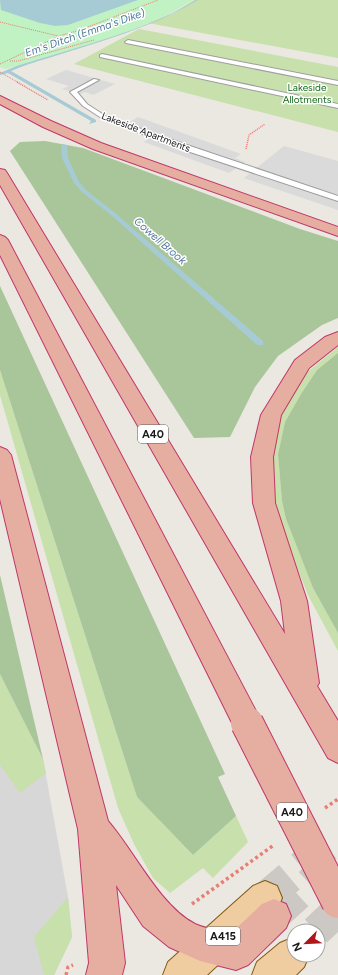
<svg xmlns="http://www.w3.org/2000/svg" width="338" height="975" font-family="Figtree,sans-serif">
<rect width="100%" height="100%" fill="#ebe7e1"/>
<path fill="#d8d7d7" d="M0,674l43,85 25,138 4,40 -18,38h-54z"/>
<g fill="#c7e0ac">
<path d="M194,0h144v58l-190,-35 26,-10z"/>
<path d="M139,29l199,38v65l-264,-68z"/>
<path d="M338,347v6l-21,17 -16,24 -16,28 -7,32 4,47 4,18 27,69 25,45v18l-30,-56 -18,-45 -14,-46 -4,-36 4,-48 29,-46z"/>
<path d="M0,370l137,427 56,58 43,-39 12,26 -35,36 -10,-10 -33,25 -17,-15 -19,-34 -16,-36 -118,-413z"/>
<path d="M0,674l43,85 3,14 -26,20 -20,-28z"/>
<path d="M68,897l4,40 -18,38h-10l-10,-38z"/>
</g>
<g fill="#a8c69a">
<path d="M45,141l38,7 217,81 38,12v77l-16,7 -44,31 -23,31 -25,50 -36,1 -184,-287 10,-9z"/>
<path d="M0,286l225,488 -7,3 18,39 -43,39 -56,-58 -137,-427z"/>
<path d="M338,353v280l-25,-45 -27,-69 -4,-18 -4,-47 7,-32 16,-28 16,-24z"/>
<path d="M0,575l43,184 -43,-85z"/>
</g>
<path fill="#c1f2c4" d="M0,0h193c-52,34 -127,51 -187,69l-6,-2z"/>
<g fill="#dadada">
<path d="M66,70l49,14 -22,11 -8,-3 -5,2 -18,-5 7,-3 -23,-7z"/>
<path d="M138,117l103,37 -6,4 10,4 -16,11 -85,-31 7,-5 -31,-9z"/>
<path d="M284,146l54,15v49l-94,-32z"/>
</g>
<g fill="#a6cbd4">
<path d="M0,0h138l-70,25 -13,1 -15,-3 -39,-13z"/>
<path d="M196,0h2c-61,36 -132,50 -198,74 11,-8 48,-17 63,-22 46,-14 92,-27 133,-52z"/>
</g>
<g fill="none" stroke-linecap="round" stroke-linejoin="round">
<g fill="#a6cbd4" fill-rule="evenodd">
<path d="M20,65l3,1 -12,5 85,49v2l-7,2 2,-3 -83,-48 -8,2v-2z"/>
<path d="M64,144l3,2 1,12 11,24 7,8 29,23 148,128v4h-6l-146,-130 -29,-23 -8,-9 -12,-25 -1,-12z"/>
</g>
<g stroke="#ccc8c3" stroke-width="32" stroke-dasharray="32 16" stroke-linecap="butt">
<path d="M265,898l73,-62"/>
<path d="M316,931l22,-21"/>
</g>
<path stroke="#ccc8c3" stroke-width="32" stroke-dasharray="32 16" stroke-linecap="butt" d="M274,916l64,-58"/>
<g stroke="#9e9e9e" stroke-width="2">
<g id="service">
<path d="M128,40l210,41v4l-212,-42 -1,-1z"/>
<path d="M102,54l236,50v4l-238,-51v-2z"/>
<path d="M94,79l5,1 -22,12 10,12 20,13 80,28 151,51v5l-157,-52 -78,-30 -20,-13 -13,-14z"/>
</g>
</g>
<g stroke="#815910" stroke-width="2">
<g id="primary">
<path d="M265,881l12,5 5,12 -5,12 -70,65h-44l5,-13 85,-76z"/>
<path d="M292,938h2v17h15l-5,12 -8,8h-44l5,-13 23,-19z"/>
</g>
</g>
<g stroke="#c03769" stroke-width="2">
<g id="trunk">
<path d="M0,96l51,25 50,22 237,84v9l-245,-87 -50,-22 -43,-23z"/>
<path d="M0,169l5,1 2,3 278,461 -4,-33 -28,-98 -2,-46 10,-42 34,-55 30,-23 13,-5v13l-29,23 -28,47 -8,42 2,46 32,98 12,82 -2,3 21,35v42l-10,-5 -328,-573z"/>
<path d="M0,235l5,2 3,3 249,473 4,10 -4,10 -10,4 -10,-4 -237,-478z"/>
<path d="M0,447l7,3 4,5 97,366c26,30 52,85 87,103 11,5 24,7 35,10l32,-30 12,-5 12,5 5,12 -5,12 -38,37 -12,5 -36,-9 -31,-14 -26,-21 -27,-41 9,78 -3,12h-36l3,-12 -11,-134 -78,-330z"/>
</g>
</g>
<g stroke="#e97d74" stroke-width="1" stroke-dasharray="1 1" stroke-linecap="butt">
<path d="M0,22l58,14"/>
<path d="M10,61h8l76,-21"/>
<path d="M0,64l59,-28 21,-6 78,-30"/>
<path d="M0,72l19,11"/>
</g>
<g stroke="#e97d74" stroke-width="1.5" stroke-dasharray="1 1" stroke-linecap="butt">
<path d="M17,82l31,18"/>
<path d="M246,149l3,-14 16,-11"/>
</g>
<g stroke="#e97d74" stroke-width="3.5" stroke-dasharray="3 3" stroke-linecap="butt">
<path d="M325,808l13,-9"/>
<path d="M192,904l82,-59"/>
<path d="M66,975l2,-8 5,-2"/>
</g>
<use href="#service" fill="#fff" fill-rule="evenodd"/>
<use href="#primary" fill="#f0cca1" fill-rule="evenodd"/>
<use href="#trunk" fill="#e6aea0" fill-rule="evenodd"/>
<g stroke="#c03769" stroke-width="34" stroke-linecap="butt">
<path id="trunk-bridge" d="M247,723l91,179"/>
</g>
<use href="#trunk-bridge" stroke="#e6aea0" stroke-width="32"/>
</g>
<g text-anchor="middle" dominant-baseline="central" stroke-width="3" stroke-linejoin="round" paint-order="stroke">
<g font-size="10" fill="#176a1c" stroke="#fff">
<text x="307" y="87">Lakeside<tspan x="307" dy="12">Allotments</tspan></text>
</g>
<g font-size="10" fill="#1a1a1a" stroke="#fff">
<text transform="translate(146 132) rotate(21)">Lakeside Apartments</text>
</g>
<g font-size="11" font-style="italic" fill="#537a9e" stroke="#fff">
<text transform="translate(85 33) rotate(-19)">Em's Ditch (Emma's Dike)</text>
<text transform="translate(160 241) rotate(41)">Cowell Brook</text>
</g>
<g fill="#fff" stroke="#5f5f5f" stroke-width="1">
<rect x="138" y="425" width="30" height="18" rx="3"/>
<rect x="277" y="803" width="30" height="18" rx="3"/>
<rect x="206" y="927" width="34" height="18" rx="3"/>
</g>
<g font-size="11" font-weight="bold" fill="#1a1a1a">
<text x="153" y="434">A40</text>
<text x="292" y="812">A40</text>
<text x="223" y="936">A415</text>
</g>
</g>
<g transform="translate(306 943) rotate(246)"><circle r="19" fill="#ffffff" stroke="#a3a3a3"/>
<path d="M0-3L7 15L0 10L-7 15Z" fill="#af161a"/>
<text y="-6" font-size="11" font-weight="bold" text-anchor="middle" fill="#1a1a1a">N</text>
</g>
</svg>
